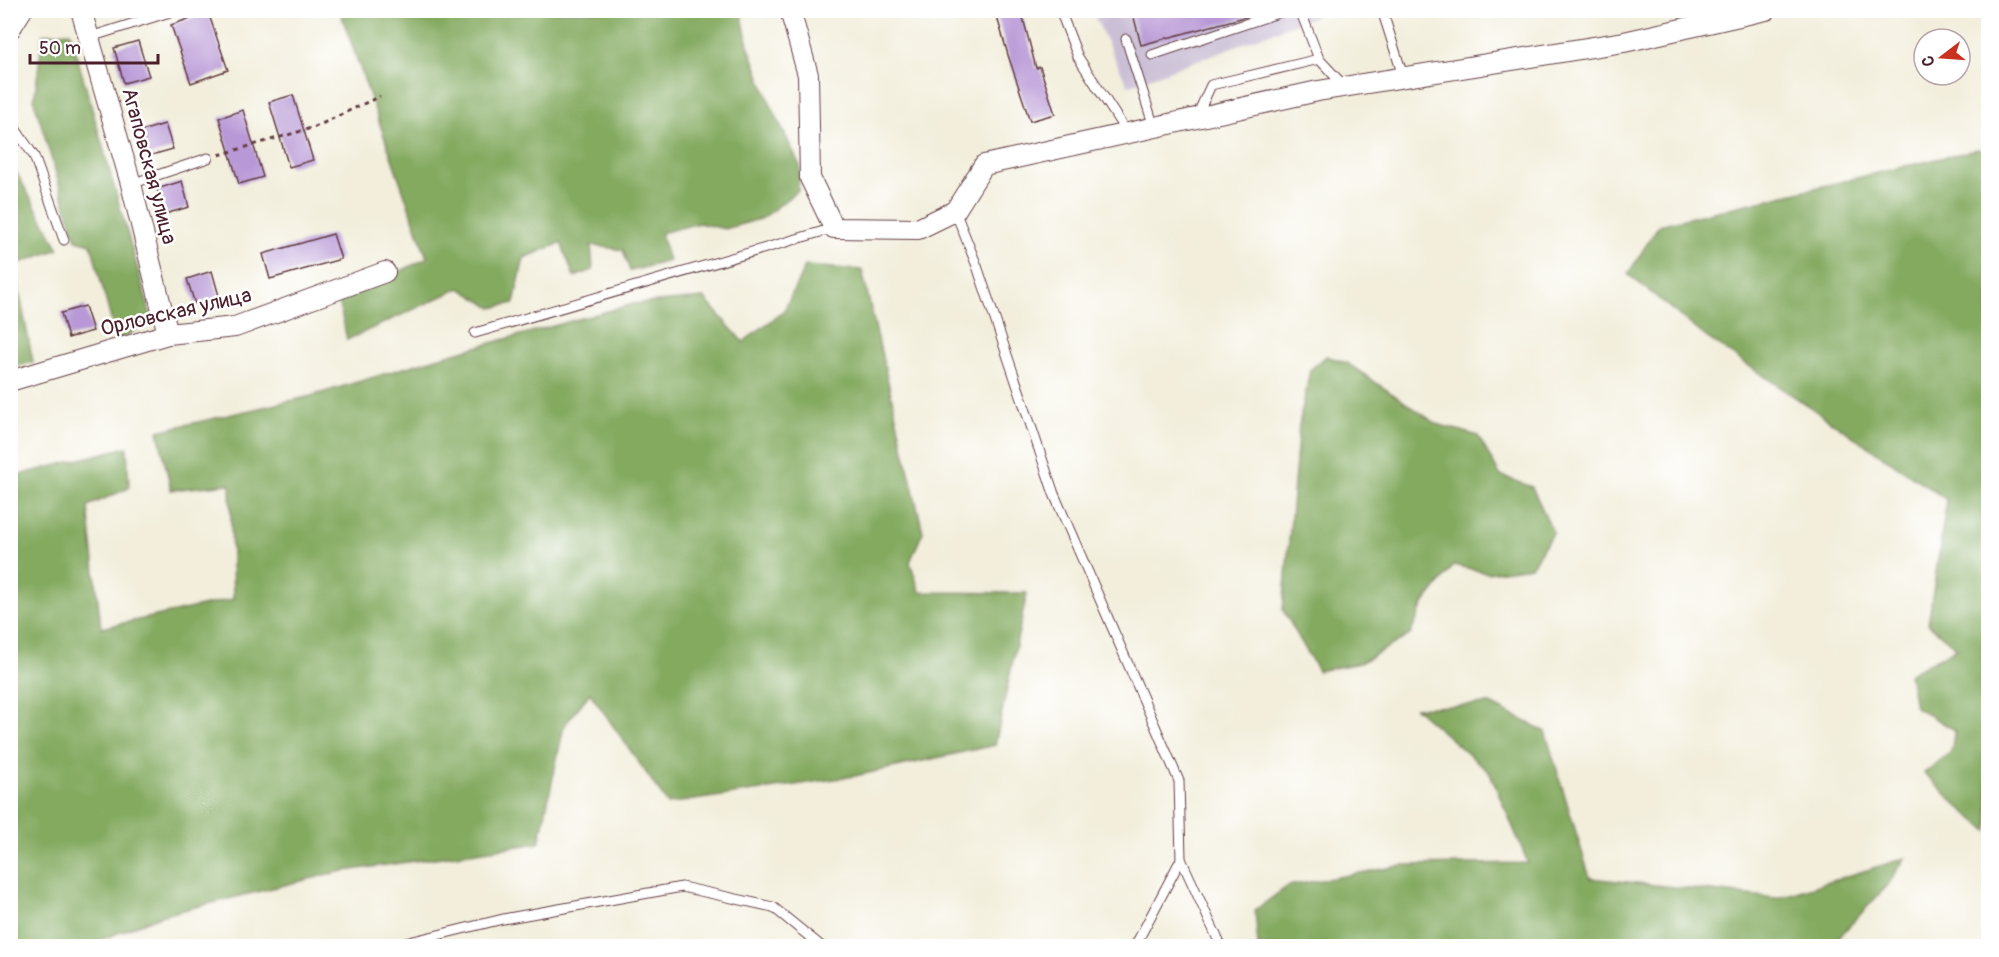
<svg xmlns="http://www.w3.org/2000/svg" width="1999" height="957" font-family="Pangolin,sans-serif">
<rect width="100%" height="100%" fill="#fff"/>
<filter id="ink" filterUnits="userSpaceOnUse"><feTurbulence type="fractalNoise" baseFrequency=".0167" numOctaves="2"/><feDisplacementMap in="SourceGraphic" scale="12" xChannelSelector="R" yChannelSelector="G"/><feConvolveMatrix kernelMatrix="1 2 1 2 8 2 1 2 1" color-interpolation-filters="sRGB"/></filter>
<filter id="wash" filterUnits="userSpaceOnUse"><feTurbulence type="fractalNoise" baseFrequency=".008" numOctaves="4" result="noise"/><feDisplacementMap in="SourceGraphic" scale="24" xChannelSelector="R" yChannelSelector="G"/><feGaussianBlur stdDeviation="1.35" result="paint"/><feColorMatrix in="noise" values="0 0 0 0 0 0 0 0 0 0 0 0 0 0 0 0 0 1.4 0 .05"/><feComposite in="paint" operator="in"/></filter>
<g filter="url(#wash)">
<rect width="100%" height="100%" fill="#f2eedb"/>
<path fill="#cbbfd5" d="M1092,11h237l-201,75z"/>
<g fill="#84aa60" stroke="#676446" stroke-width="1.5">
<path d="M340,11h401l7,34 22,58 30,63 -2,24 -35,28 -38,11 -26,-6 -38,10 8,28 -39,10 -7,-21 -32,-5 2,25 -19,7 -13,-34 -37,15 -10,45 -22,5 -32,-20 -113,52 -8,-38 88,-44z"/>
<path d="M70,32l82,287 -35,23 -26,-98 -15,-4 -42,-139 9,-67z"/>
<path d="M1978,149l10,4v678l-29,-24 -35,-34 27,-21 4,-22 -40,-23 -6,-33 48,-26 -29,-24 19,-124 -241,-163 -78,-63 31,-49z"/>
<path d="M15,170l44,79 -45,16 19,97 -22,6 -1,-197z"/>
<path d="M805,266l57,4 61,262 -13,30 10,30 107,1 -32,152 -140,31 -187,28 -78,-111 -26,33 -25,117 -201,29 -175,43 -77,31h-75l-1,-293 7,-1 -6,-110v-65l116,-30 2,41 -41,18 13,122 132,-29 -3,-115 -59,6 -13,-59 153,-35 129,-39 193,-53 71,-6 39,44 41,-31z"/>
<path d="M1326,356l21,7 90,61 41,12 22,39 32,12 21,45 -22,35 -43,6 -34,-8 -31,40 -13,30 -50,28 -42,8 -35,-61 16,-185 11,-55z"/>
<path d="M1490,704l55,27 45,147 187,20 128,-40 -17,27 -53,56 -13,5h-564l-3,-36 33,-24 117,-21 123,-2 -38,-90 -75,-65z"/>
</g>
<g id="blocks">
<g fill="#b898d6">
<path d="M995,10h26l15,58 4,-1 15,47 -25,7 -22,-66z"/>
<path d="M1132,10h120v5l-111,30z"/>
<path d="M208,12l20,58 -37,13 -20,-58z"/>
<path d="M138,41l11,35 -25,7 -10,-35z"/>
<path d="M293,95l20,65 -24,7 -20,-65z"/>
<path d="M243,110l20,67 -24,7 -20,-66z"/>
<path d="M165,124l8,25 -25,7 -7,-25z"/>
<path d="M182,181l7,26 -24,7 -8,-25z"/>
<path d="M333,234l8,25 -71,20 -7,-25z"/>
<path d="M212,271l7,25 -24,8 -8,-25z"/>
<path d="M85,306l8,25 -25,7 -7,-25z"/>
</g>
</g>
</g>
<g filter="url(#ink)">
<use href="#blocks" fill-opacity="0" stroke="#633e45" stroke-width="1.5"/>
<g fill="none" stroke-linecap="round" stroke-linejoin="round">
<g stroke="#633e45" stroke-width="11">
<g id="service">
<path d="M1060,10l18,47 49,76"/>
<path d="M1300,10l19,49"/>
<path d="M1382,10l21,66"/>
<path d="M90,37l83,-26"/>
<path d="M1126,39l28,88"/>
<path d="M1152,55l135,-45"/>
<path d="M1196,118l15,-33 108,-26 25,27"/>
<path d="M10,121l24,35 30,84"/>
<path d="M131,184l77,-26"/>
<path d="M955,211l22,55 77,228 125,287 2,78 -46,87"/>
<path d="M475,333l359,-105"/>
<path d="M1181,859l40,87"/>
<path d="M393,946l110,-27 179,-32 91,20 48,39"/>
</g>
</g>
<g stroke="#633e45" stroke-width="22">
<g id="minor">
<path d="M81,10l50,174 37,150"/>
<path d="M790,10l18,65 2,103 24,50 84,1 37,-18 29,-46 334,-74 306,-49 142,-32"/>
<path d="M10,29l12,-19"/>
<path d="M10,381l158,-47 67,-7 150,-55"/>
</g>
</g>
<path stroke="#633e45" stroke-width="3" stroke-dasharray="4.5 4.5" stroke-linecap="butt" d="M219,155l96,-28 65,-31"/>
<use href="#service" stroke="#fff" stroke-width="9"/>
<use href="#minor" stroke="#fff" stroke-width="20"/>
</g>
</g>
<g text-anchor="middle" dominant-baseline="central" stroke-width="5" stroke-linejoin="round" paint-order="stroke">
<g font-size="21" fill="#4a1f2b" stroke="#fff">
<text transform="translate(149 166) rotate(75)">Агаповская улица</text>
<text transform="translate(176 312) rotate(-13)">Орловская улица</text>
</g>
</g>
<rect width="1999" height="957" fill="none" stroke="#fff" stroke-width="36"/>
<g transform="translate(1942 57) rotate(253)"><circle r="28" fill="#ffffff" stroke="#b7a5aa" stroke-width="1.5"/>
<path d="M0-4.5L10 22L0 15L-10 22Z" fill="#c8321e"/>
<text y="-9" font-size="16" font-weight="bold" text-anchor="middle" fill="#4a1f2b">С</text>
</g>
<path d="M30 54v9h128v-9" fill="none" stroke="#4a1f2b" stroke-width="3"/>
<text x="39" y="54" font-size="18" fill="#4a1f2b" stroke="#ffffff" stroke-width="4.5" paint-order="stroke">50 m</text>
</svg>
